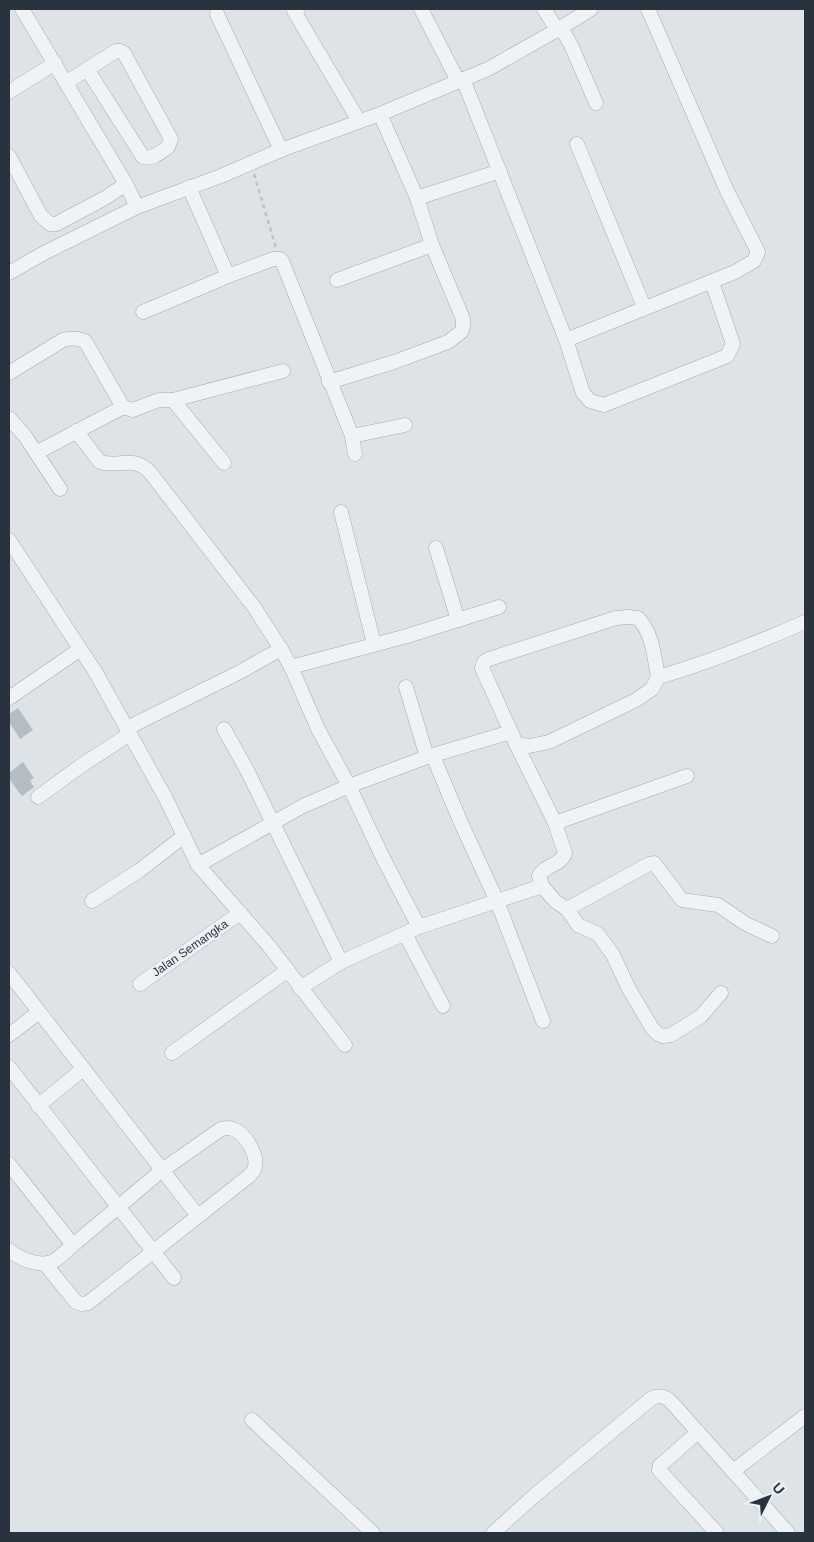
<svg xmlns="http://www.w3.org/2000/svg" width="814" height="1542" font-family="Arial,sans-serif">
<rect width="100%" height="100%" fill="#dee3e7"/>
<g fill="#b5bdc4">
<path d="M18,708l15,22 -13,9 -11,-17v-8z"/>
<path d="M23,762l11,16 -4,3 4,6 -12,9 -13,-17v-6z"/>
</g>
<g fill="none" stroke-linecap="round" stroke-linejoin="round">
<g stroke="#a4abb1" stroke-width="15">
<g id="minor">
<path d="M22,9l104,175"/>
<path d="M298,9l-4,2 65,110"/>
<path d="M421,9l37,72"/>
<path d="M544,9l13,21"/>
<path d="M217,14l64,136"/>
<path d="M561,28l10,17 25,58"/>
<path d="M463,79l103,261 169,-68 19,-11 4,-9 -31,-61 -79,-182"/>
<path d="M67,82l49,-31h4l4,2 47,86 -3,8c-7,5 -16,13 -25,10l-56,-88"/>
<path d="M9,92l46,-29"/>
<path d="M577,144l67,163"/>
<path d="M9,156l32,60 9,8h6l49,-26 21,-14 11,23"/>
<path d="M189,187l39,89 45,-17h7l2,2 70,175 3,18"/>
<path d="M417,198l83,-27"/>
<path d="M9,273l35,-20 93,-46 84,-31 60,-26 99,-36 108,-45 69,-39 34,-21"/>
<path d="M337,280l95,-35"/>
<path d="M143,312l85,-36"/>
<path d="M566,340l17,53 7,8 14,4 123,-49 6,-12 -21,-62"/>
<path d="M9,373l54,-33c8,-3 14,-2 22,1l38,66"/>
<path d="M329,382l65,-20 54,-20 13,-10 2,-5v-8l-31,-74 -15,-47 -37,-84"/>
<path d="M173,400l51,63"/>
<path d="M9,418l16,18 35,53"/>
<path d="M76,431l24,31c19,6 31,-7 49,9l105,136 27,42"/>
<path d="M352,436l53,-11"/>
<path d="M36,453l87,-46 10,3 26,-10h14l110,-29"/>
<path d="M341,512l33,132"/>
<path d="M9,540l87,133 69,124 33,68 71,81 76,99"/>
<path d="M436,548l22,72"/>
<path d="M291,667l27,62 31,57 34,72 36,69"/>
<path d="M406,687l21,70"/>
<path d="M9,698l70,-48"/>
<path d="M127,728l111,-55 43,-24 10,18 116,-31 92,-29"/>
<path d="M224,729l23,41 94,192"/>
<path d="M511,732l-29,-64 2,-6 5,-3 127,-41 12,-1 10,1c15,16 16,38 20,59"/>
<path d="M516,744l39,79 10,30c-4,13 -21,12 -26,23l3,10"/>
<path d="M433,756l28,67 36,78 46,120"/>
<path d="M38,797l44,-32 48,-31"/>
<path d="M555,823l132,-47"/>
<path d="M198,865l105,-59 46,-20 78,-29 84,-25 5,12 13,2 20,-4 87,-42 16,-11 6,-12c50,-14 99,-34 147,-55"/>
<path d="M92,901l48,-31 44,-34"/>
<path d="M567,909l82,-45 5,-1 28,37 36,5 28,19 26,12"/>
<path d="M405,934l38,72"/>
<path d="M9,973l189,243"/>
<path d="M140,984l100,-71"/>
<path d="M300,988l41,-26 78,-35 123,-41 13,15 12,8 11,16 20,9 15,21 16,34 23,39 6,6 5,2 8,-1 30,-19 20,-23"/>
<path d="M9,1035l30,-23"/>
<path d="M172,1053l116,-83"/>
<path d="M9,1067l165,211"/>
<path d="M38,1106l45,-37"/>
<path d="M9,1164l64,81 88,-74 60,-42c4,-1 8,-2 12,0 12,4 27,28 21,41 0,1 -4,5 -5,6l-161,127 -6,1 -6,-2 -31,-38"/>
<path d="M9,1250c11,9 31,18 45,11 6,-4 13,-11 19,-16"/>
<path d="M252,1420l121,113"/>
<path d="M698,1432l-35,31 -3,2 -1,5 58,63"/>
<path d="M733,1471l72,-55"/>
<path d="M493,1533l41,-37 118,-98c9,-4 15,-1 21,6l115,129"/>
</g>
</g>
<path stroke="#bcc1c6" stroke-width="2.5" stroke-dasharray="4 4" stroke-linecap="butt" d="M254,174l22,74"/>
<use href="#minor" stroke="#f0f3f6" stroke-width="14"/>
</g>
<g text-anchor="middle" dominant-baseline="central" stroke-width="4.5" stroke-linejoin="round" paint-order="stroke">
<g font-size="12" fill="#28333d" stroke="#edf1f5">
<text transform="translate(190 948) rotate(-35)">Jalan Semangka</text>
</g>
</g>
<rect width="814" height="1542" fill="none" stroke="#28333d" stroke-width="20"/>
<g transform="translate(769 1497) rotate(48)" stroke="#edf1f5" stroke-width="4" paint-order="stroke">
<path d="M0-4L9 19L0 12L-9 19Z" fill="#28333d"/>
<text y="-8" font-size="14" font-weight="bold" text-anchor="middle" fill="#28333d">U</text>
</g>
</svg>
